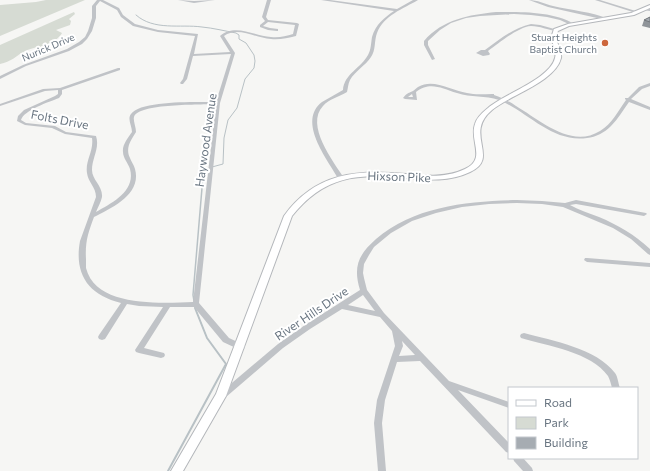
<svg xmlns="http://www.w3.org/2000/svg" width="650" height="471" font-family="Commissioner,sans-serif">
<rect width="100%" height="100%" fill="#f6f6f4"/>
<g fill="#d6dbd3">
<path d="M46,0h39l-85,36v-31l36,-3z"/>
<path d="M74,12l1,2 -6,5 2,2 -1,4 -14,5 6,3c-2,4 -8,8 -12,11 -7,3 -17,3 -25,7 -9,5 -14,11 -25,13v-19z"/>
</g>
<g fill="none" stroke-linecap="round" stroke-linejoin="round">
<g stroke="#b8c1c5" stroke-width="1">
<path d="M136,15c18,16 44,9 66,12 11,1 23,4 34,6l3,2v4l7,4 8,12 1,6 -1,7 -9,11 -8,29 -9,12 -4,18 -1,26 -11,3"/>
<path d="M203,177l1,-7 5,-1"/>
</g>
<path stroke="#b8c1c5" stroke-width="1.5" d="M194,301l-1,-6 10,-119"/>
<path stroke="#b8c1c5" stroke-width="2" d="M168,471l58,-107 -19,-26 -12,-30"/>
<g stroke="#b4b7bb" stroke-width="2">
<path id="major" d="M650,5v3l-16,7 -65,11 -11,5 -3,7c3,6 7,13 6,20 -6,24 -51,37 -69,52 -29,24 9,48 -22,62 -21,10 -42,8 -65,6 -48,-5 -81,-2 -113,38l-66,180 -43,75h-12l45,-77 68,-178c31,-43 73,-47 122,-42 21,2 40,4 59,-5 22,-10 4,-28 10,-45 2,-7 8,-12 13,-16 16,-14 62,-29 67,-50 2,-6 -2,-14 -4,-20l3,-9 14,-5 63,-11z"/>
</g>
<g fill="#c0c3c7" fill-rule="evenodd">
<path d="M97,0h6l16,8 4,7 12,9 23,6 40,4 -4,20 36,-2 -10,-16c15,-13 34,0 51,1 8,1 15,-1 22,-3l2,-9 -27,-3 -5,4 7,2 8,1v2h-1l-9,-1 -8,-3v-2l5,-4 -3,-4 5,-17h4l-5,17 2,3 29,3 2,1 -3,12c-8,2 -17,4 -25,3 -16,-1 -33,-13 -47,-3l11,17 -15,50 -21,200 30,35 15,7 1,2 -1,2 -3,1 -3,-1 -15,-7 -29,-35h-24l-26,41 20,5 1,2 -1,2 -3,1 -22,-5 -3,-1 -1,-2 28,-43 -24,-1 -12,-2 -22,35 -3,1 -3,-1 -1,-2 1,-2 22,-32c-33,-8 -47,-29 -41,-62l16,-44c0,-10 -8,-15 -9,-24 -2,-12 7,-22 5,-35l-27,-4 -13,-6 -27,-3 -8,-4 1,-5 6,-6 31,-14 3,-2v-4l-13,1 -45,15v-2l43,-15 17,-1 58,-20h2v2l-58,20v4l-3,4c-10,4 -35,12 -38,22l5,3 29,3 11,6 30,4c4,12 -4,22 -4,34 0,10 11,16 10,27 -1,5 -4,10 -6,15 16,-9 40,-21 34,-43 -2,-6 -7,-11 -7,-17 -1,-7 5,-14 9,-20 0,-6 -5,-13 -1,-18 9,-14 68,-12 85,-12l15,-48 -38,2 -6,23 -4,5h-2l-1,-1 3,-4 12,-43 -37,-4 -25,-6 -12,-9 -4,-7 -17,-9 -4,5v12l-4,13 -5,8 -5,5 -13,7 -43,15 -26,13v-3l23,-11 44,-16 12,-7 6,-5 3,-6 4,-13v-12zM216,104l-23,198c-31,1 -97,6 -107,-34 0,-3 0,-6 0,-9 -1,-17 2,-26 8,-42 18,-9 48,-23 41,-48 -1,-4 -4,-8 -5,-11 -5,-10 1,-18 6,-26 0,-5 -3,-11 -2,-15 4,-14 68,-12 82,-13z"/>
<path d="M178,0l16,1 21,-1 -21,3z"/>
<path d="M321,0h9l67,9 16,-9h5c-15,9 -34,15 -41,33 -3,8 -1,17 -6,24 -6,9 -16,14 -21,23 -2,4 -2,8 -3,12 -8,5 -18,7 -24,14 -18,19 10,55 21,72l-3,2 -3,-2c-11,-19 -41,-57 -16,-76l21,-12c1,-16 18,-22 25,-35 3,-5 3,-12 4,-18 3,-12 13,-20 22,-26z"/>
<path d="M529,0c8,0 16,4 24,6 17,4 40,6 55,13l-2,1 -58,-13z"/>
<path d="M595,0h5l39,12 -3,1z"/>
<path d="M643,8l7,1v2l-7,-1z"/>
<path d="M496,12c24,0 57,-1 78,12l-3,1 -11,-5 -13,-3 -16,-2 -17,-1 -34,2 -14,2 -15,5 -11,7 -12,11v4l7,14 -3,1 -8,-15v-4c19,-22 45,-26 72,-29z"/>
<path d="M531,24l9,1 18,5 -2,1c-8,-1 -16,-5 -25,-5 -13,1 -32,17 -43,25l2,3 -1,1 -6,1 -7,-3 5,-3h4c14,-10 28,-22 46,-26z"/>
<path d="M650,83v3l-8,3 -11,10 19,8v3l-21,-8c-6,8 -11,17 -18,24 -7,7 -15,11 -24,12 -35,5 -59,-26 -88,-38 -14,-5 -28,-2 -42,-7 -16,-5 -27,-12 -41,-1l1,8 -12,-1 -2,-1c3,-4 5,-5 10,-7 2,-1 3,-3 5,-4 16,-9 33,4 49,6 8,2 17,1 25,1h2v1c8,3 15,6 22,11 24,14 55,43 84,25 12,-7 18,-20 26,-31l-1,-1v-1h3l11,-11zM412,94l1,3h-5z"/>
<path d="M517,200l25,1 23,2 11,-3 70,13 1,1 -3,2 -68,-12 -6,1c9,5 19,8 29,12 19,8 36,18 51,32v6l-2,-1 -17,-15 -18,-11 -50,-21 -21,-3 -25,-1 -28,1 -27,3 -26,6 -24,8 -21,12 -17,14 -5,8 -5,9 -1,9 1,5 3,12 17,23 65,68 60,21v6l-51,-18 51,53v10l-3,-1 -86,-91 -23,1 -12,38 -3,23 4,48h-8l-4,-48 3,-23 18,-54 -3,-15 -12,-14 -38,-8 -32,20 -27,19 -57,49 -3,1 -3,-1 -1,-2 1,-2 58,-49 27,-19 55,-35c-7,-23 -2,-35 16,-51 38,-33 93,-38 141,-39zM363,295l12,16 -27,-6zM402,341l13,14 -16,1 4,-10z"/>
<path d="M585,258h2l63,5v4l-63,-5 -3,-2z"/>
<path d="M524,333c29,8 72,15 91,40 3,4 3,10 5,15h-8c-1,-4 -2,-8 -4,-12 -17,-24 -60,-30 -87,-38l-1,-2 1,-2z"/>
<path d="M513,458h10l9,10 1,3h-10l-9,-10z"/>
</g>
<use href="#major" fill="#fff" fill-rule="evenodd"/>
</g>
<path fill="#8f9499" d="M650,17v11l-8,-2 2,-6z"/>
<path fill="#a6acb2" stroke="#74787d" d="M650,17v5l-6,-2z"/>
<circle fill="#cd673c" stroke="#fff" stroke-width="1.5" cx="605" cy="43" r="4"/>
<g text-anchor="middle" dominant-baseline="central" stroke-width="4" stroke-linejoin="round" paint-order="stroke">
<g font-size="10" fill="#697581" stroke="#fff" text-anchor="end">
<text x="597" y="37">Stuart Heights<tspan x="597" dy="12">Baptist Church</tspan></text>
</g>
<g font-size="10" fill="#697581" stroke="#fff">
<text transform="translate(48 47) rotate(-23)">Nurick Drive</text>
</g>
<g font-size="12" fill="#697581" stroke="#fff">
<text transform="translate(60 119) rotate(11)">Folts Drive</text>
<text transform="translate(205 140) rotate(-82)">Haywood Avenue</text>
<text transform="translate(399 176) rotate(2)">Hixson Pike</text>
<text transform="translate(311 313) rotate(-34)">River Hills Drive</text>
</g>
</g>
<rect x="508" y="387" width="130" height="72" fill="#ffffff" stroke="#c3c8cd"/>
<rect x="516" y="400" width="20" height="6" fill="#ffffff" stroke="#c3c8cd"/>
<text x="544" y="407" font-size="12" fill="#697581">Road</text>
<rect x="516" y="417" width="20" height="12" fill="#d6dbd3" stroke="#c3c8cd"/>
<text x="544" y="427" font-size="12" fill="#697581">Park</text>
<rect x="516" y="437" width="20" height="12" fill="#a6acb2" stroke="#c3c8cd"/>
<text x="544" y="447" font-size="12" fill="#697581">Building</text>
</svg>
